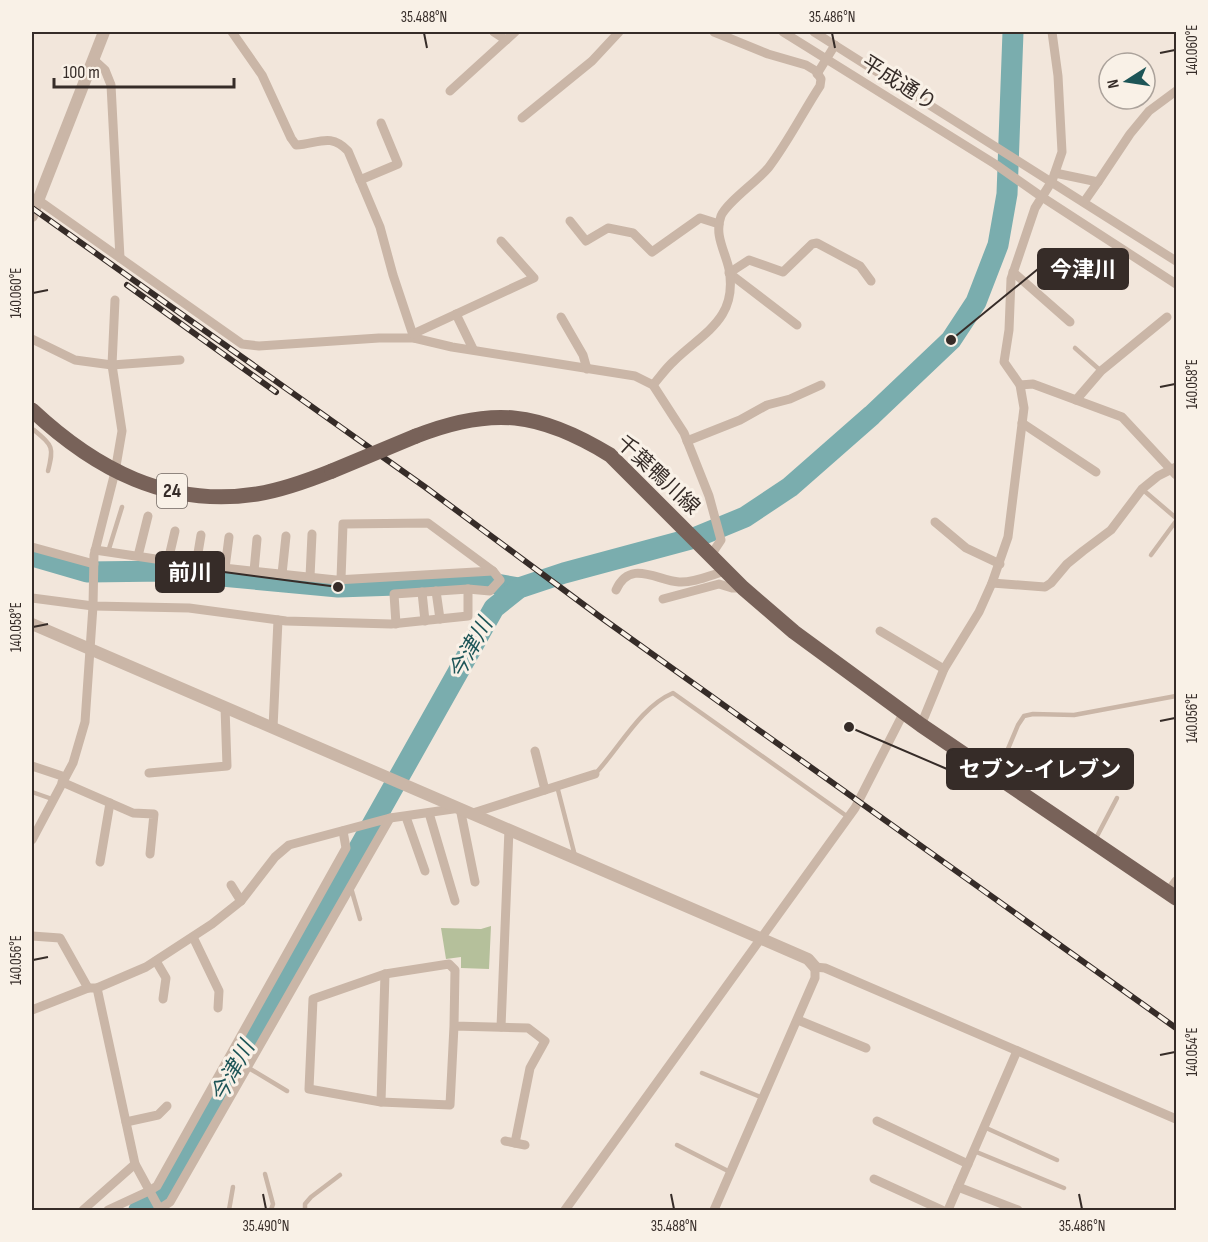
<svg xmlns="http://www.w3.org/2000/svg" width="1208" height="1242" font-family="'Sofia Sans Condensed','Noto Sans JP',sans-serif">
<rect width="100%" height="100%" fill="#f2e6db"/>
<path fill="#b5c09b" d="M491,926l-2,43 -28,-1v-11l-15,2 -5,-31 40,1z"/>
<g fill="none" stroke-linecap="round" stroke-linejoin="round">
<g stroke="#7aadae" stroke-width="21">
<path d="M32,556l55,16 80,-1 171,16 147,-5 34,6"/>
<path d="M139,1210l22,-10 333,-592 25,-20 45,-15 130,-35 51,-21 45,-30 82,-72 79,-75 25,-38 22,-57 9,-51 6,-162"/>
</g>
<g stroke="#cab6a7" stroke-width="4.5">
<path d="M1075,348l26,23"/>
<path d="M34,430c19,16 20,17 14,41"/>
<path d="M1142,489l34,29"/>
<path d="M108,552l14,-45"/>
<path d="M1151,555l25,-34"/>
<path d="M595,774c24,-25 45,-67 78,-81l175,124"/>
<path d="M997,775l21,-50 6,-9 9,-2 41,1 102,-19"/>
<path d="M557,786l18,70"/>
<path d="M32,792l20,7"/>
<path d="M1095,840l22,-42"/>
<path d="M351,888l9,31"/>
<path d="M247,1067l40,24"/>
<path d="M702,1073l61,25"/>
<path d="M984,1127l73,33"/>
<path d="M677,1145l53,27"/>
<path d="M974,1151l90,37"/>
<path d="M265,1174l8,30 -2,6"/>
<path d="M229,1210l4,-23"/>
<path d="M305,1210v-6l6,-7 29,-22"/>
</g>
<g stroke="#cab6a7" stroke-width="9">
<path d="M232,32l30,43 29,63 5,7c22,-1 34,-13 52,6l32,76 13,48 21,63"/>
<path d="M494,32l12,8"/>
<path d="M783,32l212,132 47,33 134,87"/>
<path d="M814,32l362,229"/>
<path d="M93,59l12,11 6,15 9,173"/>
<path d="M817,74l18,-29"/>
<path d="M450,91l65,-59"/>
<path d="M522,118l70,-57 27,-29"/>
<path d="M1055,173l43,9 32,-48 19,-23 27,-20"/>
<path d="M360,180l38,-16 -17,-41"/>
<path d="M38,200l204,144 17,2 120,-8h35l38,9 183,29 18,9 31,48 25,63 12,44 -10,15"/>
<path d="M1084,202l14,-20"/>
<path d="M570,221l16,20 22,-13 25,5 19,19 48,-34 19,6"/>
<path d="M1013,272l57,50"/>
<path d="M456,314l17,35"/>
<path d="M561,317l22,38 4,14"/>
<path d="M797,325l-68,-52 20,-13 34,12 29,-28 5,-1 43,23 11,15"/>
<path d="M413,334l121,-56 -33,-37"/>
<path d="M32,339l43,21 37,5 68,-5"/>
<path d="M653,385c7,-8 13,-17 21,-24 30,-29 64,-42 55,-92 -4,-18 -15,-34 -8,-53 6,-14 37,-35 48,-49 19,-25 34,-55 51,-81l1,-7 -5,-8 -10,-6 -38,-11 -54,-22"/>
<path d="M1020,385l13,-1 89,33 54,58"/>
<path d="M1076,400l25,-29 66,-54"/>
<path d="M1022,423l74,49"/>
<path d="M687,441l53,-21 27,-15 23,-6 31,-14"/>
<path d="M935,522l31,26 34,16"/>
<path d="M32,547l62,17"/>
<path d="M95,550l101,15 140,15 157,-9"/>
<path d="M138,556l10,-40"/>
<path d="M168,561l7,-30"/>
<path d="M196,565l5,-30"/>
<path d="M225,568l4,-31"/>
<path d="M254,571l3,-32"/>
<path d="M282,574l4,-38"/>
<path d="M310,577l2,-43"/>
<path d="M341,579l2,-55 85,-1 65,48 7,9 -10,11 -22,-2 -74,5 2,30"/>
<path d="M992,583l53,4 6,-4 16,-19 16,-13 28,-21 31,-41 16,-13 18,-9"/>
<path d="M616,590c14,-31 40,-10 63,-8 14,1 32,-7 46,-11"/>
<path d="M436,591l4,28"/>
<path d="M422,592l3,29"/>
<path d="M32,598l61,8 96,2 97,13 105,3 77,-8v-27"/>
<path d="M663,599l56,-15 13,4h11"/>
<path d="M880,631l64,38"/>
<path d="M921,725l23,-56 35,-57 13,-29 16,-46 16,-129 -4,-23 -16,-23 5,-32 2,-51 24,-71 17,-27 10,-29 -4,-76 -6,-44"/>
<path d="M273,728l5,-108"/>
<path d="M535,751l10,39"/>
<path d="M32,766l33,11"/>
<path d="M149,773l78,-7 -2,-59"/>
<path d="M62,782l71,31 21,1 -4,40"/>
<path d="M429,813l26,88"/>
<path d="M473,813l122,-39"/>
<path d="M406,817l19,54"/>
<path d="M32,840l41,-77 12,-41 8,-116 1,-51 21,-83 7,-41 -10,-66 3,-65"/>
<path d="M100,862l10,-59"/>
<path d="M231,885l10,16"/>
<path d="M1168,892l8,-11"/>
<path d="M32,936l28,2 28,50"/>
<path d="M193,937l26,54 -1,17"/>
<path d="M156,961l10,17 -3,21"/>
<path d="M97,988l38,176 25,46"/>
<path d="M32,1010l56,-22h9l49,-21 66,-43 29,-23 34,-44 14,-12 101,-27 70,-10 15,74"/>
<path d="M798,1020l68,28"/>
<path d="M454,1026l1,-56 -6,-6 -64,10 -72,25 -4,90 72,13 69,3 4,-79 74,2 17,13 -15,27 -15,75"/>
<path d="M501,1027l8,-198"/>
<path d="M381,1102l4,-128"/>
<path d="M877,1121l91,43"/>
<path d="M126,1122l32,-7 9,-9"/>
<path d="M505,1141l20,4"/>
<path d="M874,1179l68,31"/>
<path d="M958,1187l60,23"/>
<path d="M83,1210l52,-46"/>
<path d="M108,1210l41,-19 8,-5 189,-338 -3,-17"/>
<path d="M158,1210l12,-8 220,-384"/>
<path d="M565,1210l290,-402 49,-96"/>
<path d="M714,1210l101,-232v-11l10,1 351,151"/>
<path d="M948,1210l69,-159"/>
</g>
<g stroke="#cab6a7" stroke-width="12">
<path d="M32,216l72,-184"/>
<path d="M32,624l730,315 46,20 7,8"/>
</g>
<g stroke="#786259" stroke-width="15">
<path d="M32,410c63,59 136,98 225,84 25,-4 50,-13 75,-23"/>
<path d="M416,436c76,-30 124,-24 194,19l133,133 51,44 127,93 255,173"/>
</g>
<g stroke="#362c28" stroke-width="6">
<g id="rail">
<path d="M32,208l393,279 174,129 577,412"/>
<path d="M127,285l149,107"/>
</g>
</g>
<use href="#rail" stroke="#f9f1e7" stroke-width="4" stroke-dasharray="11" stroke-linecap="butt"/>
<path stroke="#786259" stroke-width="15" d="M332,471l84,-35"/>
</g>
<path fill="none" stroke="#362c28" stroke-width="2" d="M424,33l3,15M832,33l3,15M1160,53l15,-3M33,293l15,-3M1160,387l15,-3M33,627l15,-3M1160,721l15,-3M33,960l15,-3M1160,1055l15,-3M263,1194l3,15M671,1194l3,15M1079,1194l3,15"/>
<g text-anchor="middle" dominant-baseline="central" stroke-width="6" stroke-linejoin="round" paint-order="stroke">
<rect fill="#f9f1e7" stroke="#706761" stroke-width="1.5" x="157" y="474" width="30" height="34" rx="4.5"/>
<g font-size="20" font-weight="bold" fill="#362c28">
<text x="172" y="491">24</text>
</g>
<g font-size="21" fill="#362c28" stroke="#f9f1e7">
<text transform="translate(899 83) rotate(32)">平成通り</text>
<text transform="translate(658 475) rotate(43)">千葉鴨川線</text>
</g>
<g font-size="22" font-style="italic" fill="#1d5557" stroke="#f9f1e7">
<text transform="translate(471 649) rotate(-61)">今津川</text>
<text transform="translate(233 1072) rotate(-61)">今津川</text>
</g>
</g>
<path fill="none" stroke="#362c28" stroke-width="2" d="M951 340L1038 269M338 587L224 572M849 727L947 769"/>
<g fill="#362c28" stroke="#f9f1e7" stroke-width="2">
<circle cx="951" cy="340" r="6"/>
<circle cx="338" cy="587" r="6"/>
<circle cx="849" cy="727" r="6"/>
</g>
<g fill="#362c28" stroke="#362c28" stroke-width="2">
<rect x="1038" y="249" width="90" height="40" rx="6"/>
<rect x="156" y="552" width="68" height="40" rx="6"/>
<rect x="947" y="749" width="186" height="40" rx="6"/>
</g>
<g font-size="22" text-anchor="middle" font-weight="bold" fill="#fff">
<text x="1083" y="277">今津川</text>
<text x="190" y="580">前川</text>
<text x="1040" y="777">セブン-イレブン</text>
</g>
<rect width="1208" height="1242" fill="none" stroke="#f9f1e7" stroke-width="66"/>
<g transform="translate(1127 81) rotate(258)"><circle r="28" fill="#f9f1e7" stroke="#aba29b" stroke-width="1.5"/>
<path d="M0-4.5L10 22L0 15L-10 22Z" fill="#1d5557"/>
<text y="-9" font-size="16" font-weight="bold" text-anchor="middle" fill="#362c28">N</text>
</g>
<path d="M54 78v9h180v-9" fill="none" stroke="#362c28" stroke-width="3"/>
<text x="63" y="78" font-size="18" fill="#362c28" stroke="#f9f1e7" stroke-width="4.5" paint-order="stroke">100 m</text>
<rect x="33" y="33" width="1142" height="1176" fill="none" stroke="#362c28" stroke-width="2"/>
<g font-size="15" text-anchor="middle" fill="#362c28">
<text x="424" y="22">35.488°N</text>
<text x="832" y="22">35.486°N</text>
<text transform="translate(1192 50) rotate(-90)" y="5">140.060°E</text>
<text transform="translate(16 293) rotate(-90)" y="5">140.060°E</text>
<text transform="translate(1192 384) rotate(-90)" y="5">140.058°E</text>
<text transform="translate(16 627) rotate(-90)" y="5">140.058°E</text>
<text transform="translate(1192 718) rotate(-90)" y="5">140.056°E</text>
<text transform="translate(16 960) rotate(-90)" y="5">140.056°E</text>
<text transform="translate(1192 1052) rotate(-90)" y="5">140.054°E</text>
<text x="266" y="1231">35.490°N</text>
<text x="674" y="1231">35.488°N</text>
<text x="1082" y="1231">35.486°N</text>
</g>
</svg>
